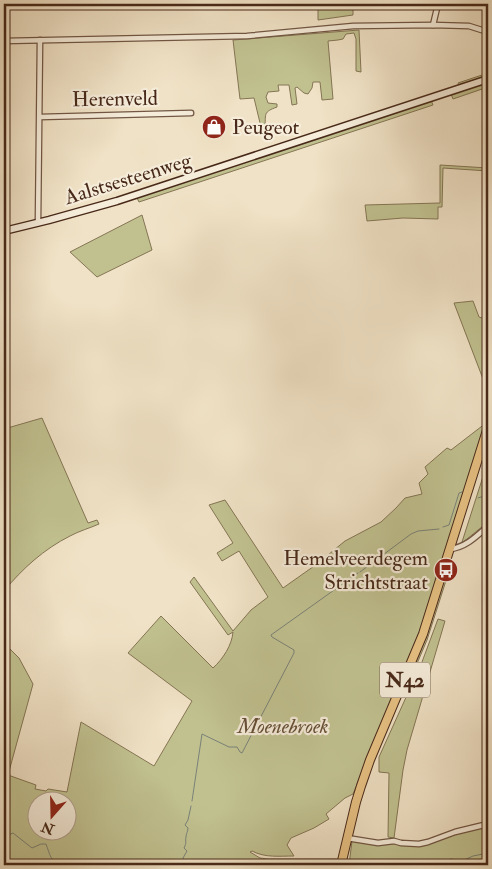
<svg xmlns="http://www.w3.org/2000/svg" width="492" height="869" font-family="'IM FELL Double Pica',serif">
<rect width="100%" height="100%" fill="#f0e2c6"/>
<filter id="stains"><feTurbulence type="fractalNoise" baseFrequency=".004" numOctaves="4"/><feColorMatrix values="0 0 0 0 .2 0 0 0 0 .09 0 0 0 0 .02 0 0 0 .5 -.17"/></filter>
<radialGradient id="worn" r=".72"><stop offset=".6" stop-color="#630" stop-opacity="0"/><stop offset="1" stop-color="#630" stop-opacity=".3"/></radialGradient>
<g fill="#c1c190" stroke="#847554" fill-rule="evenodd">
<path d="M312,4h11l2,5 19,-1v-4h9v11l-35,5v-10z"/>
<path d="M359,30l2,42 -5,-1v-32l-2,-6 -8,1 -3,5 -5,1 -10,1 5,58 -11,1 -2,-18h-7l-1,6 -4,6 -4,-1 -7,-6 -2,1 2,16 -5,1 -3,-20h-11l1,6 -11,1 -2,5 2,6 9,1v3c-14,5 -11,7 -12,18l-4,2 -7,-29 -14,1 -7,-59z"/>
<path d="M488,73v14l-35,12 -2,-5 9,-4 -2,-7z"/>
<path d="M431,100l2,5 -294,97 -2,-4z"/>
<path d="M440,165l48,3v3l-45,-3 -1,39h-4v12l-35,-1 -36,3 -2,-16 75,-2z"/>
<path d="M142,215l10,35 -55,27 -27,-25z"/>
<path d="M473,301l6,16 9,3v72l-34,-89z"/>
<path d="M42,418l46,105 9,-3 2,4c-9,4 -20,7 -29,12 -26,13 -48,33 -66,55v-162z"/>
<path d="M486,423l-40,130 -29,87 -64,154 -8,4 -19,16 3,5 -15,9 -23,10 -4,7 7,11c-14,0 -29,2 -42,-5l-2,1 10,6 8,1h69l-2,6h-331v-222l15,15 14,26 -25,91 28,10 -1,4 11,2 2,-2 19,3 14,-70 73,44 38,-65 -64,-48 33,-37 52,52c10,-9 19,-23 20,-36l-5,3 -38,-53 4,-5 39,54 18,-21 17,-13 -29,-46 -17,10 -5,-8 16,-10 -24,-38 16,-5 58,88 34,-24 28,-23 36,-19 15,-14 9,-10 17,-4 -3,-11 9,-9 -3,-7 22,-19 4,2zM38,802h30v30h-30z"/>
<path d="M488,461v61l-26,21v-1z"/>
<path d="M448,563l3,2 -24,75 -14,33 -3,-1z"/>
<path d="M438,619l7,2 -38,129 -4,20 -9,68 -6,-1 1,-64 -10,-1v-15l43,-95z"/>
<path d="M488,826v39h-139l3,-24 24,4 18,-2 22,2 15,-2 37,-13z"/>
</g>
<g fill="none" stroke-linecap="round" stroke-linejoin="round">
<g stroke="#798278" stroke-width="1">
<path d="M478,498l6,-2 4,-5"/>
<path d="M443,527l6,-2 10,-32 3,-1"/>
<path d="M360,572l51,-38 7,-3 21,-2"/>
<path d="M192,801l10,-67 27,13h8l3,5 2,1 52,-100v-3l-22,-13 -1,-2 87,-62"/>
<path d="M4,837l9,-4 19,15 9,-4h5c4,10 4,19 16,19 4,1 9,1 13,1 6,-1 9,-4 15,-1l1,2"/>
<path d="M183,865l1,-3 -1,-4 4,-7 -3,-3c3,-6 1,-6 2,-11 0,-3 2,-6 2,-9l-3,-3 3,-5 3,-14"/>
<path d="M428,865l23,-6 11,2 11,-5 15,-3"/>
</g>
<g stroke="#725744" stroke-width="7">
<g id="street">
<path d="M433,25l5,-21"/>
<path d="M4,41l243,-5 106,-10 80,-1 36,1 19,6"/>
<path d="M40,117l151,-4"/>
<path d="M38,223l2,-183"/>
<path d="M449,549c16,-1 28,-13 39,-23"/>
<path d="M347,838l31,5 16,-2 7,2 18,1 9,-2 27,-10 33,-8"/>
</g>
</g>
<g stroke="#482919" stroke-width="9">
<path id="secondary" d="M4,231l45,-11 68,-19 371,-122"/>
</g>
<g stroke="#482919" stroke-width="10">
<path id="primary" d="M341,865l15,-63 5,-16 9,-26 53,-126 65,-207"/>
</g>
<use href="#street" stroke="#f5ecda" stroke-width="4.5"/>
<use href="#secondary" stroke="#f5ecda" stroke-width="6"/>
<use href="#primary" stroke="#e8c183" stroke-width="8"/>
</g>
<defs>
<g id="shop-disc" transform="scale(1.25)"><circle r="9.5" fill="#8f2418" stroke="#f5ecda"/><path d="M-5-2.5h2.3a2.7 3.5 0 0 1 5.4 0H5L5.5 6h-11ZM-1.5-2.5h3a1.5 2.3 0 0 0-3 0Z" fill="#fff"/></g>
<g id="bus-disc" transform="scale(1.25)"><circle r="9.5" fill="#8f2418" stroke="#f5ecda"/><path d="M-5-6H5V4H4V6H2V4H-2V6H-4V4H-5ZM-3.5-4V0h7V-4ZM-3.5 1.2v1.5H-2V1.2ZM2 1.2v1.5H3.5V1.2Z" fill="#fff"/></g>
</defs>
<g fill-rule="evenodd">
<use href="#shop-disc" x="214" y="127"/>
<use href="#bus-disc" x="446" y="570"/>
</g>
<g text-anchor="middle" dominant-baseline="central" stroke-width="4.5" stroke-linejoin="round" paint-order="stroke">
<rect fill="#f5ecda" stroke="#7c6453" stroke-width="1" x="380" y="662.5" width="50" height="35" rx="4"/>
<g font-size="20" font-weight="bold" fill="#482919">
<text x="405" y="680">N42</text>
</g>
<g font-size="21" fill="#482919" stroke="#f5ecda">
<text transform="translate(115 99) rotate(-1)">Herenveld</text>
<text transform="translate(128 179) rotate(-17)">Aalstsesteenweg</text>
</g>
<g font-size="21" fill="#482919" stroke="#f5ecda" text-anchor="start">
<text x="232" y="127">Peugeot</text>
<text x="428" y="558" text-anchor="end">Hemelveerdegem<tspan x="428" dy="24">Strichtstraat</tspan></text>
</g>
<g font-size="21" font-style="italic" fill="#664f37" stroke="#f5ecda">
<text x="283" y="726">Moenebroek</text>
</g>
</g>
<rect width="492" height="869" fill="none" stroke="#f0e2c6" stroke-width="20"/>
<rect x="5" y="5" width="482" height="859" fill="none" stroke="#482919" stroke-width="2.5"/>
<rect x="10" y="10" width="472" height="849" fill="none" stroke="#482919"/>
<g transform="translate(52 816) rotate(200)"><circle r="24" fill="#f5ecda" stroke="#b09e8d"/>
<path d="M0-4L9 19L0 12L-9 19Z" fill="#8f2418"/>
<text y="-8" font-size="14" font-weight="bold" text-anchor="middle" fill="#482919">N</text>
</g>
<rect width="100%" height="100%" filter="url(#stains)"/>
<rect width="100%" height="100%" fill="url(#worn)"/>
</svg>
